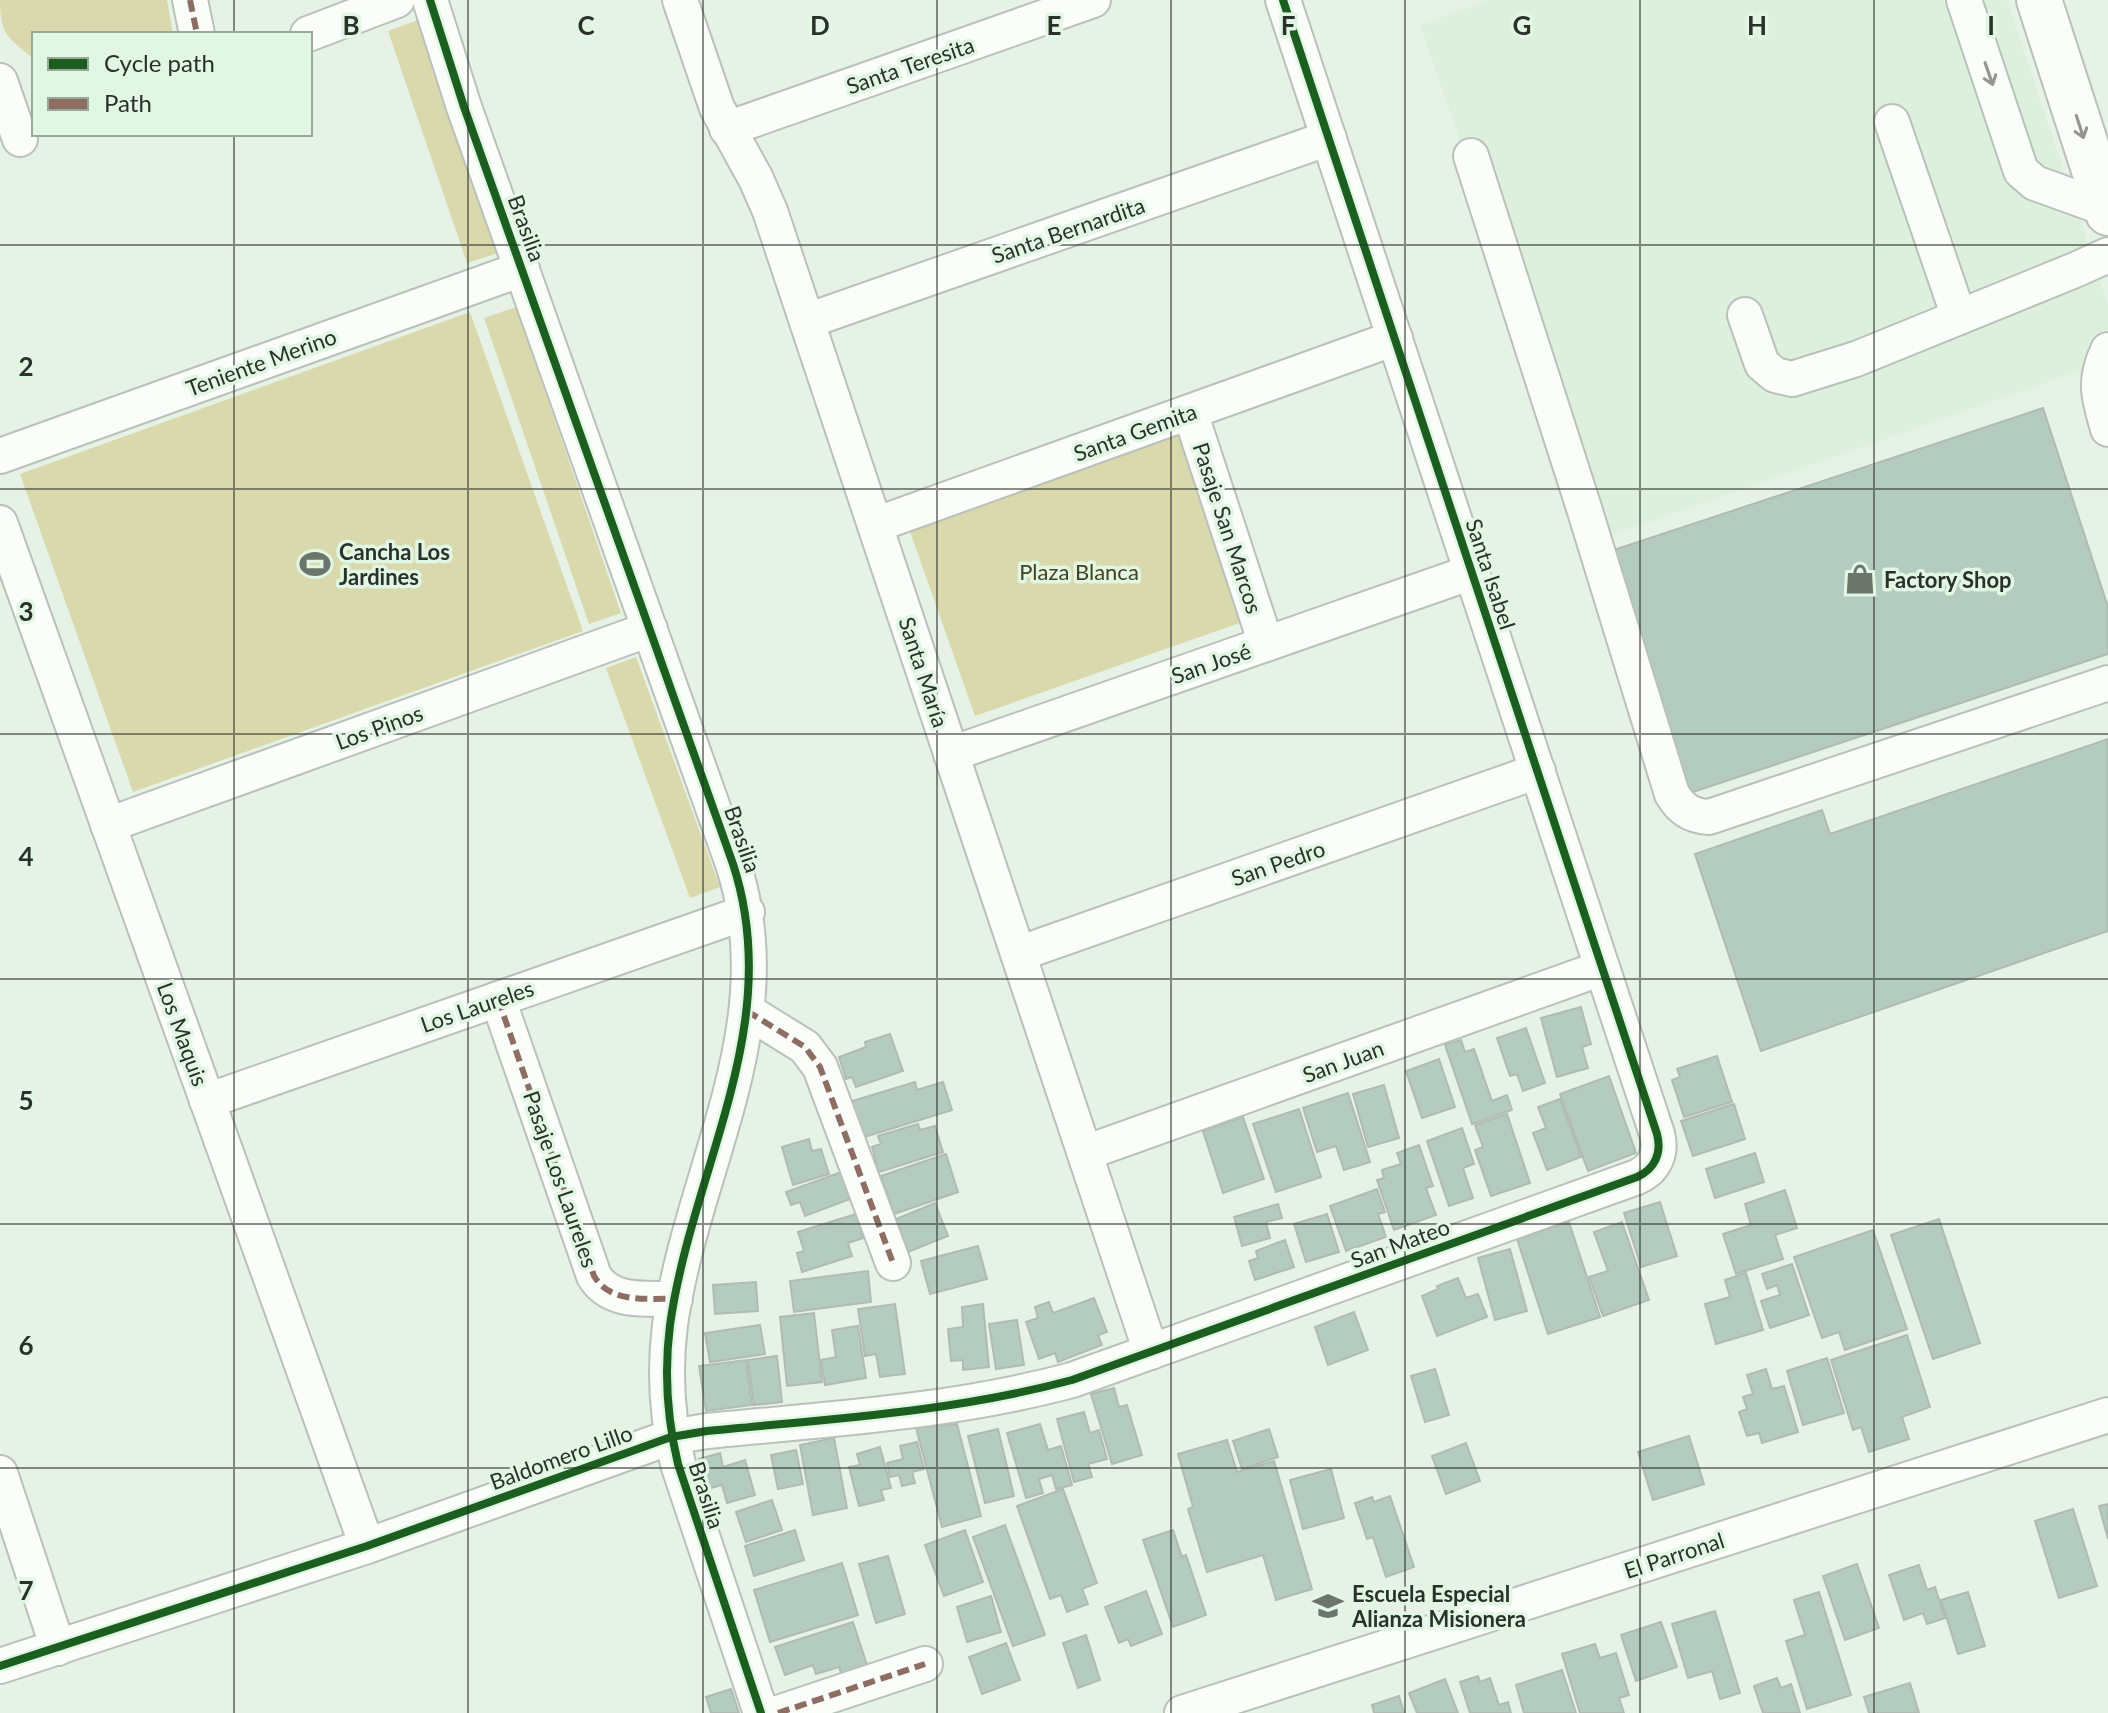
<svg xmlns="http://www.w3.org/2000/svg" width="2108" height="1713" font-family="Lato,sans-serif">
<rect width="100%" height="100%" fill="#e7f2e7"/>
<path fill="#ddf0dd" d="M1490,0h517l101,304v57l-510,179 -178,-515z"/>
<g fill="#d9d9ad">
<path d="M0,0h167l6,34h-139v25c-26,-21 -34,-24 -34,-59z"/>
<path d="M418,20l80,233 -31,10 -79,-232z"/>
<path d="M516,307l105,306 -32,11 -105,-306z"/>
<path d="M470,312l113,319 -450,161 -113,-318z"/>
<path d="M1183,425l68,194 -276,97 -68,-193z"/>
<path d="M636,657l84,230 -30,11 -84,-230z"/>
</g>
<g fill="#b4cbbf" stroke="#b1bbb4" stroke-width="2">
<path d="M2043,408l65,199v47l-418,139 -79,-242z"/>
<path d="M2108,739v192l-347,120 -66,-197 127,-44 8,24z"/>
<path d="M1581,1007l10,37 -9,3 6,21 -31,9 -16,-59z"/>
<path d="M1526,1028l19,55 -22,8 -6,-17 -7,2 -13,-38z"/>
<path d="M890,1034l13,37 -47,16 -4,-10 -6,2 -7,-22 27,-10 -1,-5z"/>
<path d="M1461,1040l4,12 9,-3 18,52 15,-6 5,15 -40,14 -27,-79z"/>
<path d="M1717,1056l15,46 -48,15 -12,-37 8,-3 -3,-8z"/>
<path d="M1439,1059l16,48 -33,11 -16,-47z"/>
<path d="M1609,1076l27,77 -48,18 -28,-77z"/>
<path d="M915,1082l2,8 26,-8 9,28 -94,29 -12,-36z"/>
<path d="M1384,1085l15,53 -31,9 -15,-53z"/>
<path d="M1348,1093l22,69 -26,8 -8,-24 -19,6 -14,-44z"/>
<path d="M1560,1099l21,58 -34,13 -14,-37 13,-5 -8,-21z"/>
<path d="M1734,1104l11,35 -52,17 -12,-35z"/>
<path d="M1299,1109l22,68 -45,15 -23,-68z"/>
<path d="M1507,1114l23,69 -39,13 -16,-46 8,-3 -8,-22z"/>
<path d="M1243,1117l21,62 -41,14 -20,-62z"/>
<path d="M918,1124l2,6 15,-4 8,26 -64,20 -7,-25 9,-3 -3,-8z"/>
<path d="M1462,1128l12,36 -11,4 10,30 -24,8 -22,-65z"/>
<path d="M809,1139l3,12 9,-2 8,25 -36,11 -11,-38z"/>
<path d="M1419,1145l14,41 -7,2 10,27 -42,15 -17,-50 7,-2 -2,-8 19,-6 -4,-11z"/>
<path d="M1755,1153l9,29 -49,16 -9,-29z"/>
<path d="M946,1154l12,38 -64,22 -13,-38z"/>
<path d="M844,1171l9,27 -48,18 -5,-14 -9,3 -5,-13z"/>
<path d="M1377,1189l8,23 -7,2 8,23 -40,14 -16,-45z"/>
<path d="M1785,1190l12,38 -22,7 8,24 -47,15 -13,-40 28,-9 -6,-21z"/>
<path d="M1660,1202l17,54 -36,11 -17,-54z"/>
<path d="M935,1203l13,33 -40,16 -12,-33z"/>
<path d="M1278,1204l4,14 -16,4 4,16 -28,8 -8,-29z"/>
<path d="M856,1214l7,24 -15,5 4,13 -50,16 -5,-19 7,-2 -6,-19z"/>
<path d="M1327,1214l12,38 -33,10 -12,-38z"/>
<path d="M1939,1219l41,124 -47,16 -42,-124z"/>
<path d="M1569,1222l31,95 -52,17 -31,-95z"/>
<path d="M1622,1222l27,78 -46,16 -14,-39 19,-6 -14,-39z"/>
<path d="M1873,1230l34,99 -62,21 -6,-18 -17,6 -28,-81z"/>
<path d="M1285,1240l9,27 -39,13 -6,-19 9,-3 -2,-7z"/>
<path d="M978,1246l9,33 -57,15 -9,-33z"/>
<path d="M1510,1249l17,62 -32,9 -17,-62z"/>
<path d="M1792,1264l17,51 -39,13 -9,-27 19,-6 -3,-10 -10,4 -5,-15z"/>
<path d="M868,1271l3,31 -77,10 -4,-31z"/>
<path d="M1746,1273l17,57 -47,14 -11,-40 25,-7 -5,-17z"/>
<path d="M1458,1278l8,20 12,-4 9,23 -50,19 -15,-40 16,-7 -1,-3z"/>
<path d="M756,1282l2,29 -43,3 -2,-29z"/>
<path d="M1094,1298l13,34 -9,3 4,10 -44,17 -3,-9 -16,6 -13,-37 12,-4 -3,-11 14,-5 4,11z"/>
<path d="M895,1304l10,70 -25,3 -4,-23 -11,2 -7,-47z"/>
<path d="M983,1304l6,63 -26,3v-10l-12,1 -3,-32 15,-2 -1,-20z"/>
<path d="M1354,1312l14,38 -40,15 -13,-38z"/>
<path d="M814,1313l8,69 -35,4 -7,-69z"/>
<path d="M1017,1320l7,45 -28,4 -7,-45z"/>
<path d="M760,1325l5,29 -55,8 -5,-29z"/>
<path d="M858,1326l8,52 -41,7 -4,-25 15,-3 -4,-27z"/>
<path d="M1907,1335l23,72 -28,10 7,22 -40,13 -8,-25 -8,3 -22,-70z"/>
<path d="M777,1356l5,46 -28,3 -6,-45z"/>
<path d="M1827,1358l17,55 -41,12 -16,-54z"/>
<path d="M746,1360l6,45 -46,6 -7,-45z"/>
<path d="M1435,1369l14,46 -24,7 -14,-46z"/>
<path d="M1766,1369l6,20 12,-3 14,46 -36,11 -3,-10 -12,3 -8,-24 8,-3 -4,-12 10,-3 -6,-19z"/>
<path d="M1114,1388l5,19 8,-2 15,50 -30,9 -21,-70z"/>
<path d="M1084,1412l6,21 9,-3 8,29 -19,5 4,13 -18,5 -17,-63z"/>
<path d="M957,1424l24,92 -39,11 -26,-99z"/>
<path d="M1040,1424l8,26 13,-4 11,39 -16,4 -4,-14 -13,4 4,14 -17,5 -19,-65z"/>
<path d="M998,1429l16,67 -29,7 -17,-67z"/>
<path d="M1269,1429l9,28 -36,12 -9,-28z"/>
<path d="M1689,1436l15,48 -51,16 -15,-48z"/>
<path d="M834,1438l13,70 -34,7 -13,-70z"/>
<path d="M1227,1440l10,32 37,-11 38,128 -36,11 -13,-45 -56,17 -19,-63 5,-2 -15,-53z"/>
<path d="M917,1442l7,27 -12,3 3,11 -13,3 -3,-11 -9,2 -3,-14 16,-4 -3,-13z"/>
<path d="M1466,1443l14,38 -34,13 -14,-38z"/>
<path d="M880,1447l11,41 -10,2 3,10 -25,6 -10,-39 11,-2 -3,-11z"/>
<path d="M796,1450l7,34 -25,5 -7,-34z"/>
<path d="M720,1453l3,14 22,-7 10,35 -28,8 -5,-18 -15,4 -8,-30z"/>
<path d="M1331,1469l13,49 -41,11 -13,-49z"/>
<path d="M1063,1489l34,94 -15,6 6,15 -21,8 -6,-17 -11,4 -33,-93z"/>
<path d="M1390,1496l24,71 -28,10 -13,-40 -6,2 -12,-36 17,-6 2,5z"/>
<path d="M772,1500l10,30 -36,12 -10,-30z"/>
<path d="M2108,1504v35l-9,-33z"/>
<path d="M2073,1509l24,77 -38,12 -24,-77z"/>
<path d="M1005,1525l40,110 -32,11 -40,-109z"/>
<path d="M795,1530l9,30 -50,16 -9,-30z"/>
<path d="M965,1530l18,52 -39,14 -19,-51z"/>
<path d="M1173,1530l9,27 4,-2 20,60 -33,12 -30,-87z"/>
<path d="M888,1556l17,58 -29,9 -17,-59z"/>
<path d="M842,1563l16,52 -88,27 -16,-52z"/>
<path d="M1857,1564l22,64 -34,12 -22,-64z"/>
<path d="M1919,1565l8,25 8,-3 10,31 -18,6 -4,-11 -19,7 -15,-45z"/>
<path d="M1146,1591l16,43 -31,12 -3,-7 -9,4 -14,-36z"/>
<path d="M1819,1592l32,103 -44,14 -21,-68 19,-6 -11,-35z"/>
<path d="M1968,1592l17,54 -27,8 -17,-54z"/>
<path d="M991,1596l10,36 -34,10 -10,-35z"/>
<path d="M1715,1611l25,82 -20,6 -8,-28 -24,7 -16,-54z"/>
<path d="M853,1622l14,43 -26,8 -2,-6 -23,7 -3,-9 -28,10 -10,-28z"/>
<path d="M1661,1622l16,45 -41,14 -15,-46z"/>
<path d="M1086,1635l14,45 -22,8 -15,-45z"/>
<path d="M1006,1643l14,37 -38,14 -13,-37z"/>
<path d="M1595,1644l5,14 16,-5 13,42 -10,3 5,15h-44l-18,-59z"/>
<path d="M1562,1670l14,43h-52l-8,-28z"/>
<path d="M1478,1676l2,6 10,-4 9,27 9,-3 3,11h-41l-10,-31z"/>
<path d="M1777,1678l4,10 10,-4 9,29h-37l-9,-27z"/>
<path d="M1445,1679l13,34h-41l-8,-20z"/>
<path d="M1910,1683l9,30h-50l-5,-16z"/>
<path d="M731,1689l8,24h-28l-5,-16z"/>
<path d="M1399,1696l5,17h-30l-2,-8z"/>
</g>
<g fill="none" stroke-linecap="round" stroke-linejoin="round">
<g stroke="#b9c2b9" stroke-width="38">
<g id="minor">
<path d="M190,0l7,34"/>
<path d="M430,0l34,107 269,757c53,162 -41,304 -63,461 -6,47 -3,93 8,139l83,249"/>
<path d="M680,0l37,108 39,71 14,32 381,1141"/>
<path d="M1964,0l57,171 14,12 72,26"/>
<path d="M308,34l89,-34"/>
<path d="M0,81l20,58"/>
<path d="M1892,122l67,195"/>
<path d="M727,129l366,-129"/>
<path d="M1471,156l113,352 88,286c9,15 19,22 37,23l399,-134"/>
<path d="M1745,315l17,49 13,11 17,4 64,-20 219,-89 33,-15"/>
<path d="M807,321l522,-183"/>
<path d="M2108,350c-15,32 -9,47 0,79"/>
<path d="M1190,412l76,232"/>
<path d="M0,456l522,-187"/>
<path d="M0,523l367,1023"/>
<path d="M875,525l520,-187"/>
<path d="M951,754l521,-182"/>
<path d="M108,825l542,-196"/>
<path d="M1018,954l520,-183"/>
<path d="M498,999l96,277c17,28 52,22 81,23"/>
<path d="M747,1011l58,36 15,20 73,196"/>
<path d="M207,1101l540,-189"/>
<path d="M1085,1153l517,-185"/>
<path d="M0,1473l58,175"/>
<path d="M0,1666l367,-120 304,-109 36,-6c123,-12 246,-19 365,-51l565,-203c18,-8 25,-24 20,-43l-374,-1134"/>
<path d="M778,1713l147,-49"/>
<path d="M1182,1713l926,-298"/>
</g>
</g>
<g stroke="#b9c2b9" stroke-width="48">
<path id="major" d="M2039,0l69,213"/>
</g>
<use href="#minor" stroke="#fbfdfb" stroke-width="34"/>
<use href="#major" stroke="#fbfdfb" stroke-width="44"/>
<g stroke="#8d6e63" stroke-width="6" stroke-dasharray="12 6" stroke-linecap="butt">
<path d="M190,0l7,34"/>
<path d="M498,999l96,277c17,28 52,22 81,23"/>
<path d="M747,1011l58,36 15,20 73,196"/>
<path d="M778,1713l147,-49"/>
</g>
<g stroke="#e2f7e3" stroke-width="13">
<g id="cycleway">
<path d="M430,0l34,107 269,757c53,162 -41,304 -63,461 -6,47 -3,93 8,139l83,249"/>
<path d="M0,1666l367,-120 304,-109 36,-6c123,-12 246,-19 365,-51l565,-203c18,-8 25,-24 20,-43l-374,-1134"/>
</g>
</g>
<use href="#cycleway" stroke="#1b5e20" stroke-width="8"/>
</g>
<defs><path id="oneway-shaft" d="M-6 0H5M1.5-3L5.5 0L1.5 3" fill="none" stroke-width="1.6" stroke-linecap="round" stroke-linejoin="round" transform="scale(2)"/></defs>
<g stroke="#929792">
<use href="#oneway-shaft" transform="translate(1989 74) rotate(71)"/>
<use href="#oneway-shaft" transform="translate(2080 127) rotate(72)"/>
</g>
<path fill="none" stroke="#29312a" stroke-width="2" stroke-opacity="0.55" d="M234,0v34M468,0v1713M703,0v1713M937,0v1713M1171,0v1713M1405,0v1713M1640,0v1713M1874,0v1713M234,134v1579M0,245h2108M0,489h2108M0,734h2108M0,979h2108M0,1224h2108M0,1468h2108"/>
<defs>
<g id="stadium-bare" transform="scale(2.4)"><path d="M0-5a6.5 5 0 1 0 0 10a6.5 5 0 1 0 0-10ZM-3.5-1.8h7v3.6h-7Z" fill="#6c756c" stroke="#e2f7e3" stroke-width="2.5" paint-order="stroke"/></g>
<g id="shop-bare" transform="scale(2.4)"><path d="M-5-2.5h2.3a2.7 3.5 0 0 1 5.4 0H5L5.5 6h-11ZM-1.5-2.5h3a1.5 2.3 0 0 0-3 0Z" fill="#6c756c" stroke="#e2f7e3" stroke-width="2.5" paint-order="stroke"/></g>
<g id="school-bare" transform="scale(2.4)"><path d="M0-5L7-2L0 1L-7-2ZM-4 1L0 2.5L4 1V4Q0 6-4 4Z" fill="#6c756c" stroke="#e2f7e3" stroke-width="2.5" paint-order="stroke"/></g>
</defs>
<g fill-rule="evenodd">
<use href="#stadium-bare" x="315" y="564"/>
<use href="#shop-bare" x="1860" y="579"/>
<use href="#school-bare" x="1328" y="1606"/>
</g>
<g text-anchor="middle" dominant-baseline="central" stroke-width="7" stroke-linejoin="round" paint-order="stroke">
<g font-size="22" fill="#29312a" stroke="#e2f7e3">
<text transform="translate(910 65) rotate(-19)">Santa Teresita</text>
<text transform="translate(527 228) rotate(70)">Brasilia</text>
<text transform="translate(1068 230) rotate(-19)">Santa Bernardita</text>
<text transform="translate(261 362) rotate(-20)">Teniente Merino</text>
<text transform="translate(1135 432) rotate(-20)">Santa Gemita</text>
<text transform="translate(1228 528) rotate(72)">Pasaje San Marcos</text>
<text transform="translate(1491 574) rotate(72)">Santa Isabel</text>
<text transform="translate(1211 663) rotate(-19)">San José</text>
<text transform="translate(924 672) rotate(72)">Santa María</text>
<text transform="translate(379 727) rotate(-20)">Los Pinos</text>
<text transform="translate(743 839) rotate(71)">Brasilia</text>
<text transform="translate(1278 863) rotate(-19)">San Pedro</text>
<text transform="translate(477 1006) rotate(-19)">Los Laureles</text>
<text transform="translate(183 1034) rotate(70)">Los Maquis</text>
<text transform="translate(1343 1061) rotate(-20)">San Juan</text>
<text transform="translate(561 1179) rotate(71)">Pasaje Los Laureles</text>
<text transform="translate(1400 1243) rotate(-20)">San Mateo</text>
<text transform="translate(561 1457) rotate(-20)">Baldomero Lillo</text>
<text transform="translate(707 1495) rotate(72)">Brasilia</text>
<text transform="translate(1674 1555) rotate(-18)">El Parronal</text>
</g>
<g font-size="22" font-weight="bold" fill="#29312a" stroke="#e2f7e3" text-anchor="start">
<text x="339" y="551">Cancha Los<tspan x="339" dy="25">Jardines</tspan></text>
<text x="1884" y="579">Factory Shop</text>
<text x="1352" y="1593">Escuela Especial<tspan x="1352" dy="25">Alianza Misionera</tspan></text>
</g>
<g font-size="22" fill="#46411e" stroke="#e2f7e3">
<text x="1079" y="571">Plaza Blanca</text>
</g>
</g>
<g font-size="26" text-anchor="middle" font-weight="bold" fill="#29312a" stroke="#e2f7e3" stroke-width="7" stroke-linejoin="round" paint-order="stroke">
<text x="351" y="35">B</text>
<text x="586" y="35">C</text>
<text x="820" y="35">D</text>
<text x="1054" y="35">E</text>
<text x="1288" y="35">F</text>
<text x="1522" y="35">G</text>
<text x="1757" y="35">H</text>
<text x="1991" y="35">I</text>
<text x="26" y="376">2</text>
<text x="26" y="621">3</text>
<text x="26" y="866">4</text>
<text x="26" y="1110">5</text>
<text x="26" y="1355">6</text>
<text x="26" y="1600">7</text>
</g>
<rect x="32" y="32" width="280" height="104" fill="#e2f7e3" stroke="#98a899" stroke-width="2"/>
<rect x="48" y="58" width="40" height="12" fill="#1b5e20" stroke="#98a899" stroke-width="2"/>
<text x="104" y="72" font-size="24" fill="#29312a">Cycle path</text>
<rect x="48" y="98" width="40" height="12" fill="#8d6e63" stroke="#98a899" stroke-width="2"/>
<text x="104" y="112" font-size="24" fill="#29312a">Path</text>
</svg>
